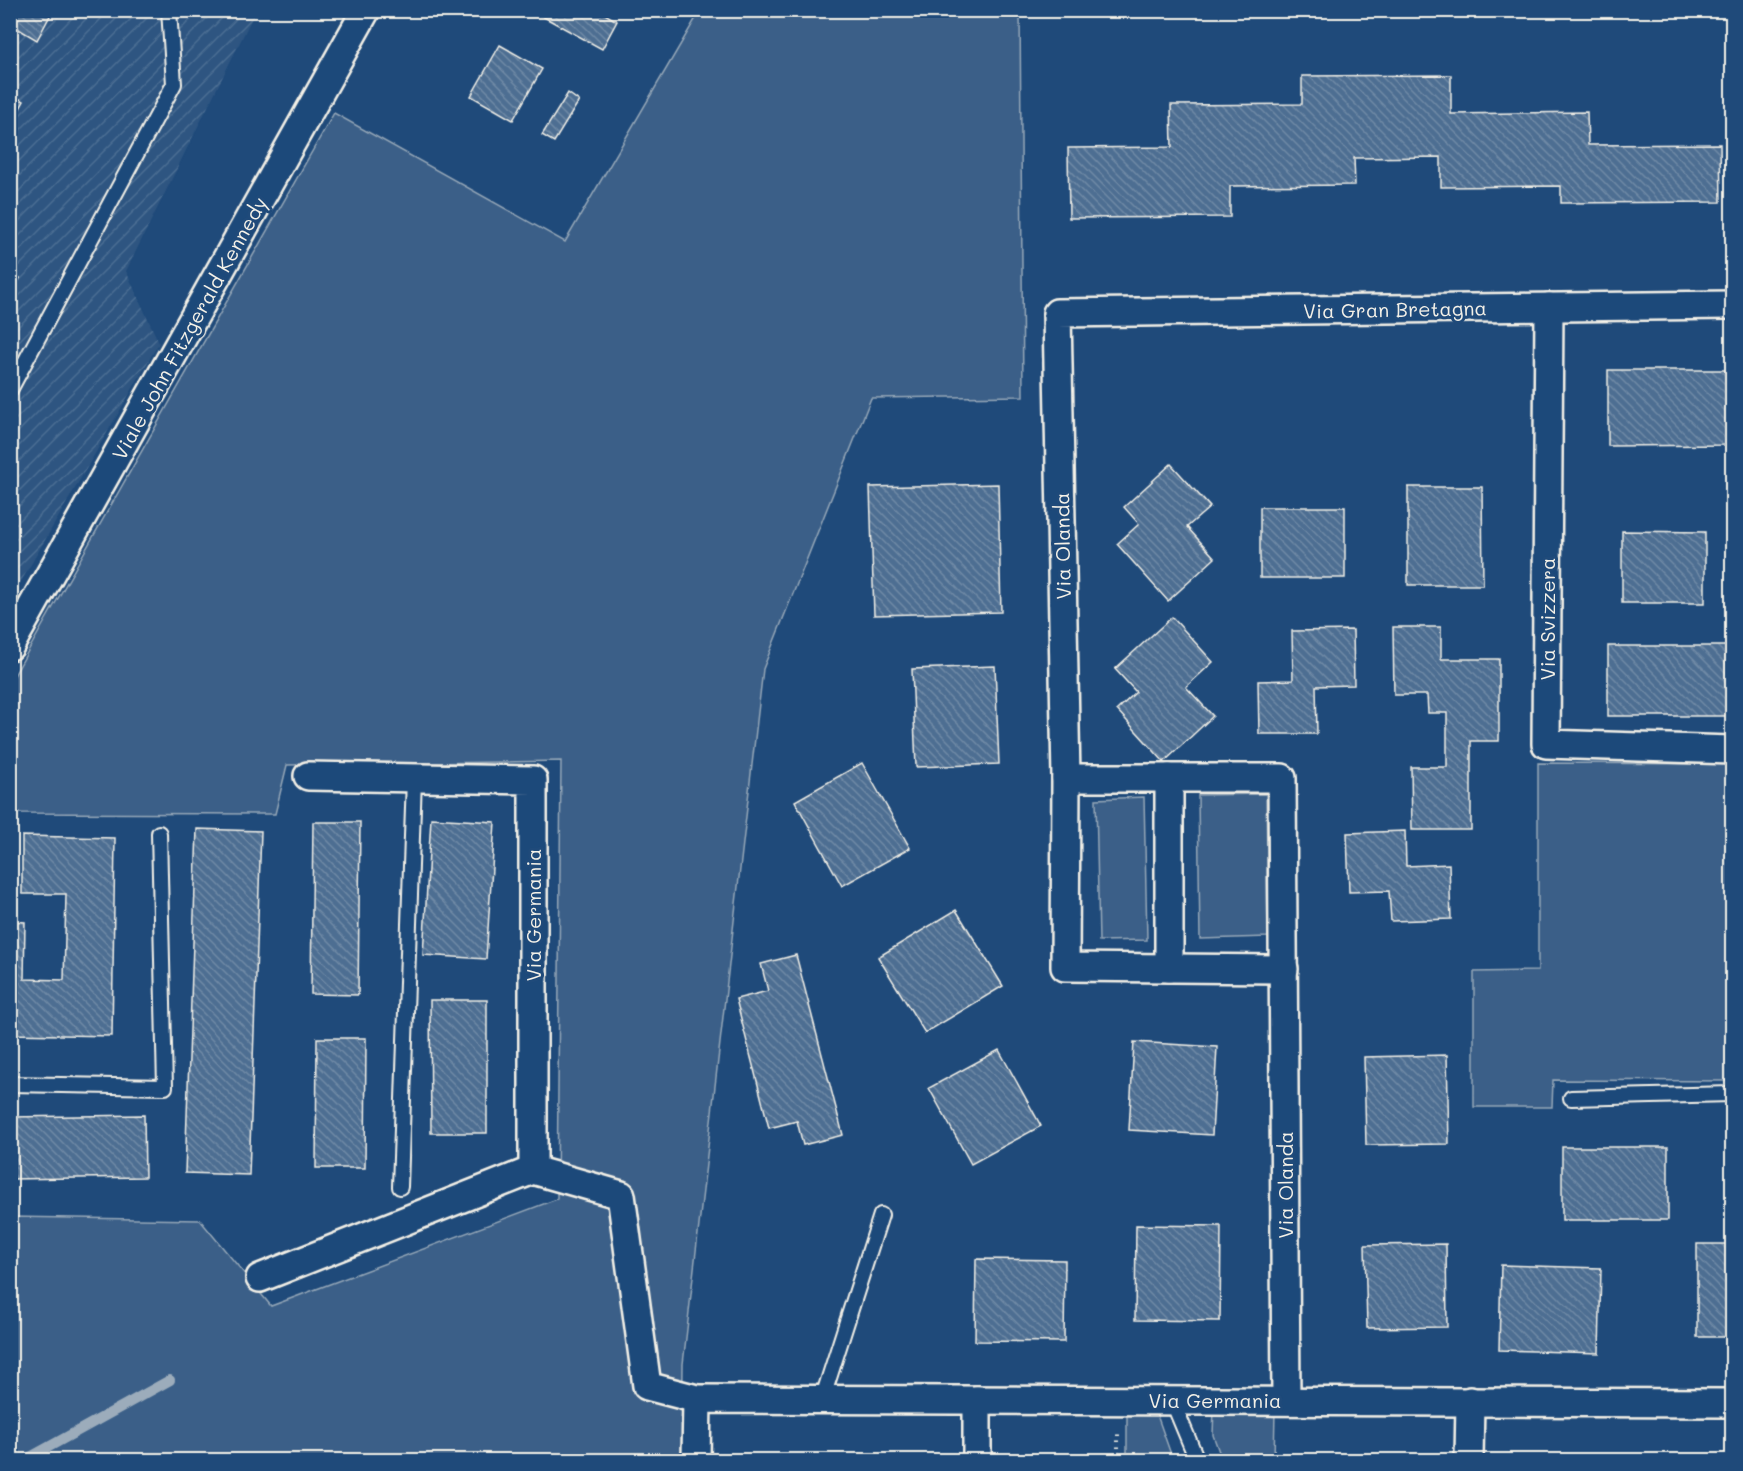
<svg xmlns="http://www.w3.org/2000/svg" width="1743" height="1471" font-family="Mali,sans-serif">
<defs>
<pattern id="industrial-furrows" width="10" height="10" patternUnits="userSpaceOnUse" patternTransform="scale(1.5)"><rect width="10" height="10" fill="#2d5581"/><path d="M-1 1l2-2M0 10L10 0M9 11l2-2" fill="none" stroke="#4c6e93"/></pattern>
<pattern id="building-back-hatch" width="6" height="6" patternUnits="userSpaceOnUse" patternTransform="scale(1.5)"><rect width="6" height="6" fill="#4d6e92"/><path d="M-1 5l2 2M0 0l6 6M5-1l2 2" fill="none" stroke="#708aa6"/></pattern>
</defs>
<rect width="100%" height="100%" fill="#1f4a7a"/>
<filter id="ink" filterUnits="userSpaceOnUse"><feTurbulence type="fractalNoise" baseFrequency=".0167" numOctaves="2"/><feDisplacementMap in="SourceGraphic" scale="12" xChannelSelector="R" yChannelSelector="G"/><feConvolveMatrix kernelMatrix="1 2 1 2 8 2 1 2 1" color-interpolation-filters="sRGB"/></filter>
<g filter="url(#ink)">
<path fill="url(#industrial-furrows)" d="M11,11h264l-22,5 -127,255 33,72 -148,256z"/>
<g fill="#3a5f88" stroke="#97a8b8" stroke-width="1.5">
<path d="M700,11h320l3,385 -152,2 -108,271 -80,695 -1,96h-671v-243l189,3 71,86 286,-107 4,-438 -274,4 -12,49 -264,-1v-132l323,-568 231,129z"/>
<path d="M1538,763l194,1v317l-179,-1 -1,27h-78v-135l64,-1z"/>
<path d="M1266,794l2,143 -68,2 -2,-144z"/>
<path d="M1144,797l3,143 -48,1 -3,-142z"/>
<path d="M1214,1408l61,2 -1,50h-52l-9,-25z"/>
<path d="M1127,1415h30l16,45h-46z"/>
</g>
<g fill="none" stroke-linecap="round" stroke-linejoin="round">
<path stroke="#9cacbb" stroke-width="10" d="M25,1460l145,-80"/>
</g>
<g fill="url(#building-back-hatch)" stroke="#f4f1e8" stroke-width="1.5">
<path d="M10,10h43l-16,30 -27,-16z"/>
<path d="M531,10h67l19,11 -15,28z"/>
<path d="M500,45l42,24 -29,51 -42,-24z"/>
<path d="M1451,75v39l136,-2 1,33 132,-1 1,58 -160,1v-17l-120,1v-30l-87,1 1,27 -125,1v31l-161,1 -1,-70 104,-1 -1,-42 131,-1v-28z"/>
<path d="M568,93l11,8 -25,41 -12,-7z"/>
<path d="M10,94l14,7 -14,25z"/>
<path d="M10,273l10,5 -10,17z"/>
<path d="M1608,370h124v75l-124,1z"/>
<path d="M1171,464l39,43 -23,20 28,31 -47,43 -51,-57 22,-20 -15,-17z"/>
<path d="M998,484l3,128 -127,3 -4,-128z"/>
<path d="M1408,487h74l1,98h-75z"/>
<rect x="1260" y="507" width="85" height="71"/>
<path d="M1622,531l83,1v71h-83z"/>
<path d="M1172,617l41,45 -27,25 27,29 -49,46 -47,-52 19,-18 -21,-23z"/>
<path d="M1393,627h48v32h58v82h-28v89h-59l-1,-63h36v-54h-19l-1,-18h-33z"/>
<path d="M1353,630l1,55 -38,1 1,48h-58l-1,-53 35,-1 -1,-49z"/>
<rect x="1608" y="646" width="124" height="70"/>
<path d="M995,666l4,98 -83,3 -4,-98z"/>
<path d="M862,763l48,85 -68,38 -47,-85z"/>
<path d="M431,818l64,4 -9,137 -63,-4z"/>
<path d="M313,822h47l-2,173 -47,-1z"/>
<path d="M197,829l64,2 -12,344 -64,-2z"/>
<path d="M1405,831l1,35 43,-2 2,55 -60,2 -2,-30 -40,1 -2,-59z"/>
<path d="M22,836l93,2 -3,198 -102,-2v-113l15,1 -1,57 40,1 2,-86h-44z"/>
<path d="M956,910l47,76 -78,47 -47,-76z"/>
<path d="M796,955l47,180 -40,10 -6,-24 -28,7 -33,-129 32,-8 -7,-27z"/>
<path d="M430,1000h57v133h-56z"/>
<path d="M317,1038h49l-1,130h-49z"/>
<path d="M1134,1042l83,5 -5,88 -83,-5z"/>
<path d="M999,1050l42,76 -70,38 -42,-76z"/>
<path d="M1447,1055l2,89 -83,1 -2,-88z"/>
<path d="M144,1115l1,62 -135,2v-62z"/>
<rect x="1562" y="1147" width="106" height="73"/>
<path d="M1136,1225l85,1 -1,95 -85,-1z"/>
<path d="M1446,1244l1,83 -80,1 -2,-83z"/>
<rect x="1697" y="1244" width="35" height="93"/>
<path d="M976,1259l89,1 -1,82 -89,-1z"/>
<path d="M1501,1265l100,3 -2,85 -100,-3z"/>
</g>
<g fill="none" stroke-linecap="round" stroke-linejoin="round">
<g stroke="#f4f1e8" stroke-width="18">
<g id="lane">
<path d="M10,390l164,-306 -5,-74"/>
<path d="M10,1084l155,3 -6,-254"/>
<path d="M1571,1098l161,-4"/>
<path d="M400,1187l14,-409"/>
<path d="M822,1400l59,-185"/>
<path d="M1172,1400l25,60"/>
</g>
</g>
<g stroke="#f4f1e8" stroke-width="32">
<g id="street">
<path d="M1549,307l-3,437 186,6"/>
<path d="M10,646l356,-636"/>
<path d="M308,776l225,4v390"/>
<path d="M1066,778l-1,189 219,2"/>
<path d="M1169,778v190"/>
<path d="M260,1278l273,-108 88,25 26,191 50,13"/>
<path d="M1286,1400l-4,-622h-216l-9,-465 675,-8"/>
<path d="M696,1460l1,-61 1035,4"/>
<path d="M977,1460v-60"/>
<path d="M1469,1460l1,-59"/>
</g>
</g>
<path stroke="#f4f1e8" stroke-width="4" stroke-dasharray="1.5 4.5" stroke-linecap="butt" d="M1118,1460v-29"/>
<use href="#lane" stroke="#1f4a7a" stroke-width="14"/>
<use href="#street" stroke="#1f4a7a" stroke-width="27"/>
</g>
</g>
<g text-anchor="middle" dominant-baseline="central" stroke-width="6" stroke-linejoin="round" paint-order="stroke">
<g font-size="20" fill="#f4f1e8" stroke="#1f4a7a">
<text transform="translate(1395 309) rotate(-1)">Via Gran Bretagna</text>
<text transform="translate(189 328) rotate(-61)">Viale John Fitzgerald Kennedy</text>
<text transform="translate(1062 546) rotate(-91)">Via Olanda</text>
<text transform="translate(1547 619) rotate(-90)">Via Svizzera</text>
<text transform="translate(533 915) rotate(-90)">Via Germania</text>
<text transform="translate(1285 1185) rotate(-90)">Via Olanda</text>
<text x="1215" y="1400">Via Germania</text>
</g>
</g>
<rect width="1743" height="1471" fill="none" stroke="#1f4a7a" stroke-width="36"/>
<rect x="18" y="18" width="1707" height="1435" fill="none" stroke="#f4f1e8" stroke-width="2" filter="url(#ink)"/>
</svg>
